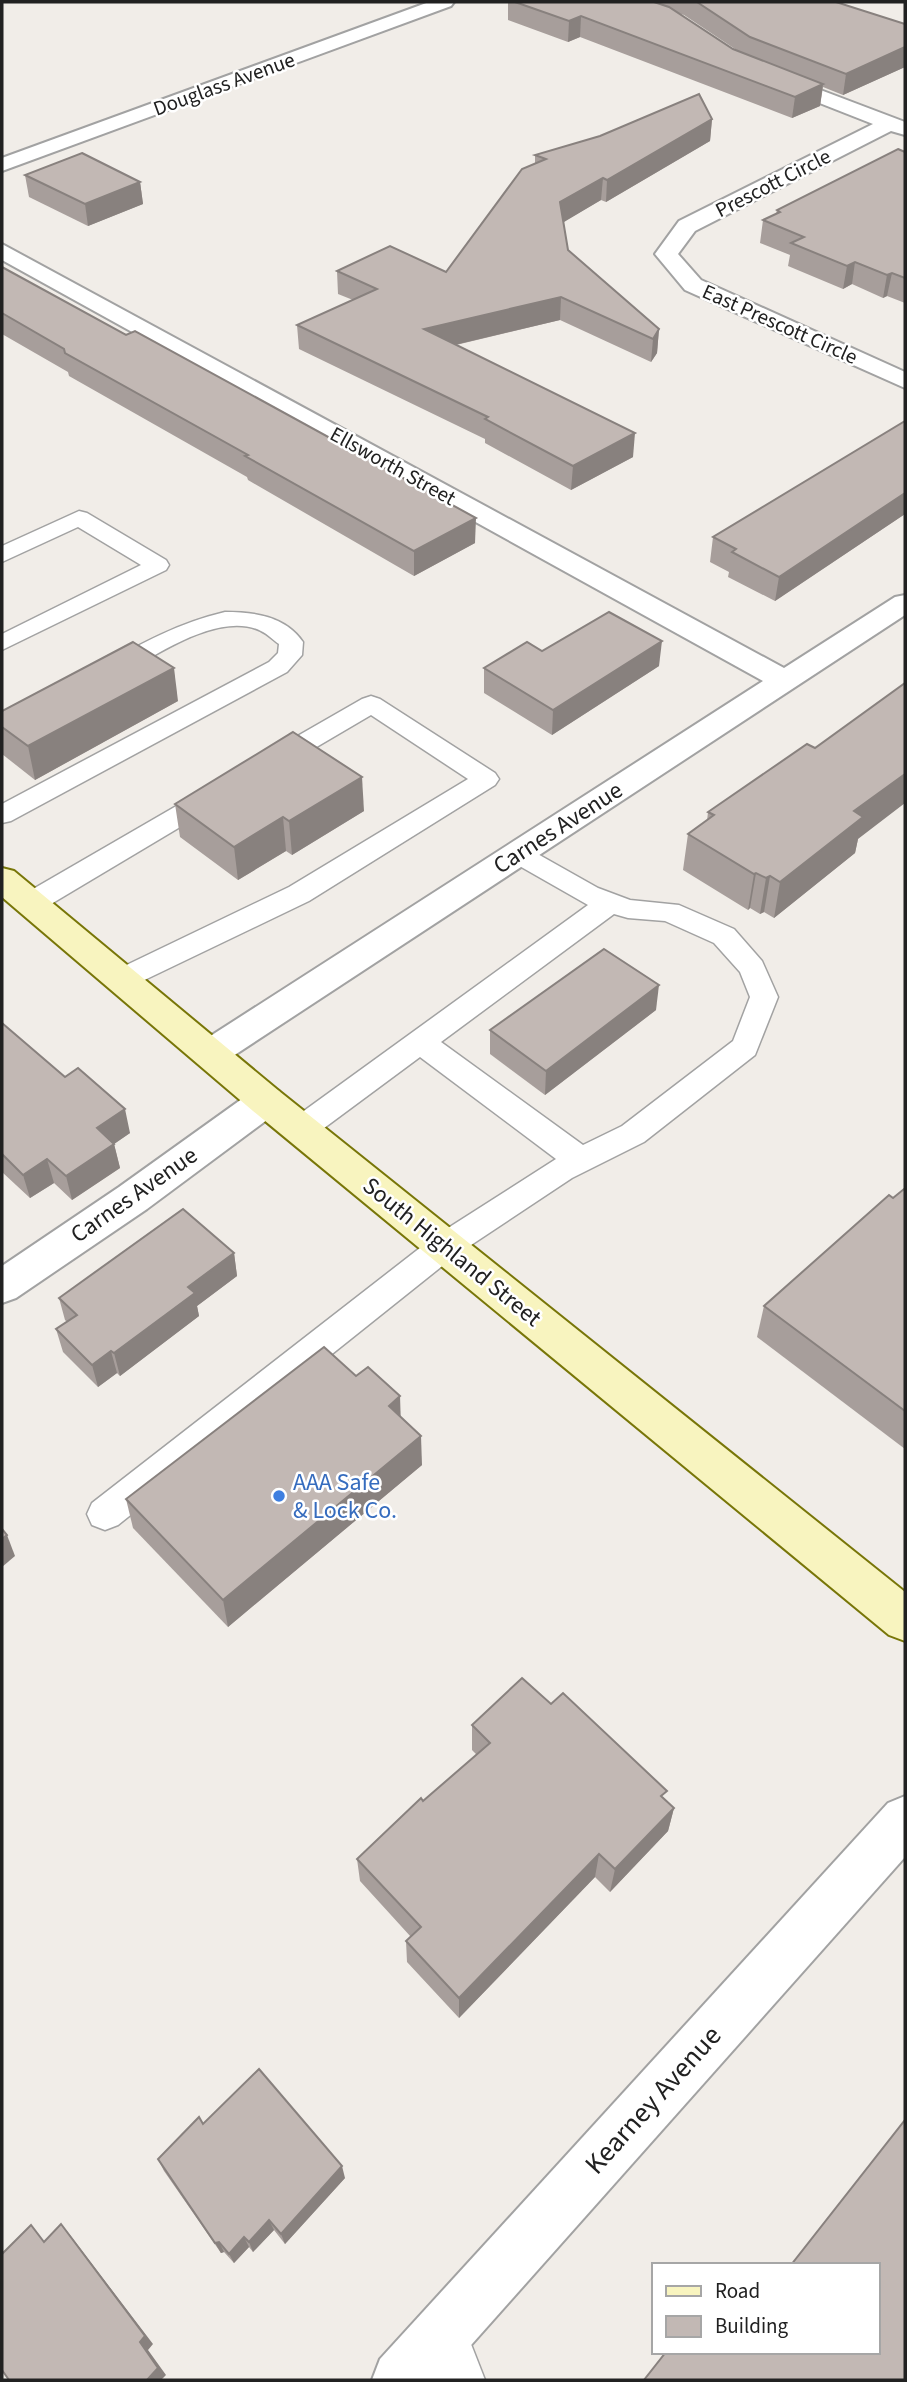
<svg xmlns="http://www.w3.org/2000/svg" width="907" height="2382" font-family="'Source Sans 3',sans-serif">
<rect width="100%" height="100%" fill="#f1ede8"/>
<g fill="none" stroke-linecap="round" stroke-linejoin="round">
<g stroke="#a2a2a2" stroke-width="3">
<g id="lane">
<path d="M79,511l8,2 79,47 3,5 -3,5 -164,80v-16l139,-69 -63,-38 -76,35v-16z"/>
<path d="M225,612c29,0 60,4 78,30l-1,13 -15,17 -276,149 -9,2v-19l267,-142 9,-9 1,-9c-6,-4 -11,-10 -18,-13 -41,-21 -107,25 -142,45l-9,2 -9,-2 -3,-5 3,-5c41,-23 78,-43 124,-54z"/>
<path d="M371,696l9,3 115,74 4,6 -4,6 -186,116 -177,85 -10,3 -10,-3 -4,-7 4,-7 177,-85 179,-108 -97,-64 -92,54 -9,2 -9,-2 -4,-6 4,-6 101,-58z"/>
<path d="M213,788l9,2 4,6 -4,6 -181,108 -10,2 -10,-2 -4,-7 4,-7 183,-106z"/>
<path d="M518,845l9,3 71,40 32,12 49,5 55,24 28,32 16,36 -23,58 -111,87 -72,36 -116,77 -338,270 -13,5 -13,-5 -5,-11 5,-11 342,-266 122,-78 -136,-102 -108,80 -11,4 -11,-4 -4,-8 4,-8 298,-216 -79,-45 -4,-6 4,-6zM614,914l14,4 37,3 49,22 26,29 10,25 -17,44 -111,85 -39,19 -142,-103z"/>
<path d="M443,2309l17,7 25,64h-48l-18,-47 7,-17z"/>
</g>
</g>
<g stroke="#a2a2a2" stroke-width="4">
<g id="street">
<path d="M429,2h25l-3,4 -449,165v-13z"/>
<path d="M773,72l132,50v13l-14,-4 -196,100 -17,23 23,26 204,92v16l-220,-98 -30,-36 24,-33 194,-97 -107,-42 -3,-4 3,-4z"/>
<path d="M2,244l782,424 111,-71 10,-2v20l-681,447 -13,4 -13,-4 -5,-9 5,-9 565,-363 -761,-421z"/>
<path d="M266,1087l13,4 5,10 -5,10 -132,98 -131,89 -14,5v-37l117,-79 134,-96z"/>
<path d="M905,1796v61l-465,523h-68l8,-21 508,-556z"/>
</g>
</g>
<g stroke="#787608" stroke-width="4">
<path id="secondary" d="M2,868l12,3 265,220 626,501v49l-16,-6 -636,-524 -251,-214z"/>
</g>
<use href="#lane" fill="#fff" fill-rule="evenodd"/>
<use href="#street" fill="#fff" fill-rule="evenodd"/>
<use href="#secondary" fill="#f8f4bf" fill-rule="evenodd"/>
</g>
<g fill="#a79e9b" fill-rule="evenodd">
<path d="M508,2h328l69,22v43l-62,28 -20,-8 -3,19 -28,12 -212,-81 -12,5 -60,-22zM678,13l6,2 54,36 -5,-2z"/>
<path d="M712,119l-2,22 -104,61 -5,-2 -38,22 5,28 91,79 -2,24 -6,9 -91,-42 -104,25 177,112 -62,33 -86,-47v-4l-186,-90 -2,-24 56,-25 -15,-6 -1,-23 109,1 89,-108v-9z"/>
<path d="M905,152v151l-18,-7 -4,2 -31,-14 -9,5 -55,-23 2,-11 -30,-12 3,-23 13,-6 1,-4z"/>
<path d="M25,175l115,7 3,22 -55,22 -59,-29z"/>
<path d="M2,267l473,276 -61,33 -166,-96 -1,-3 -178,-101 -1,-4 -66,-38z"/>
<path d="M905,421v93l-130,87 -47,-24 1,-5 -19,-10 3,-25z"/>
<path d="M542,651l117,15 -107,69 -68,-42v-25z"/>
<path d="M178,701l-143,79 -33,-26v-43z"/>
<path d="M175,804l189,7 -72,44 -6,-4 -48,29 -58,-43z"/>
<path d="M708,812l150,27 -3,14 -81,65 -10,-6 -4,2 -10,-6 -2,2 -65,-40 5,-36 19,-13z"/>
<path d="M656,1010l-111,85 -55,-41v-24z"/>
<path d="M2,1023l128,110 -16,11 6,24 -48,32 -18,-17 -24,15 -28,-26z"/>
<path d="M905,1190v259l-148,-112 7,-31 129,-108z"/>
<path d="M234,1253l3,23 -40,30 2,10 -79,60 -3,-3 -19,14 -35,-35 -7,-23 11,-7 -2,-2 -6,-22z"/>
<path d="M401,1417l21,48 -194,162 -95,-99 -7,-29z"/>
<path d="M551,1704l123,104 -6,23 -58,61 -15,-15 -136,141 -52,-56 -1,-21 5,-4 -51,-56 -3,-22 120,-104 -5,-5v-25z"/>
<path d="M203,2124l142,54 -60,66 -11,-14 -21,22 -4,-5 -15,16 -10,-11 -3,1 -57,-82 -6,-12z"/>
</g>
<g fill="#88817e">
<path d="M581,16l-1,21 -12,5 1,-21z"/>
<path d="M905,47v20l-62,28 3,-21z"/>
<path d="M823,84l-3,22 -28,12 3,-21z"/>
<path d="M712,119l-2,22 -104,61 1,-22z"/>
<path d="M603,178l-2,22 -42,25 1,-23z"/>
<path d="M140,182l3,22 -55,22 -3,-22z"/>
<path d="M855,262l-3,22 -9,5 4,-23z"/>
<path d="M892,273l-5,23 -4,2 4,-23z"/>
<path d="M561,297l-1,23 -135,32 -1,-23z"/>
<path d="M659,329l-2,24 -6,9 2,-23z"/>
<path d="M635,433l-2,24 -62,33 2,-24z"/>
<path d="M905,493v21l-130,87 4,-24z"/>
<path d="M476,518l-1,25 -61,33v-25z"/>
<path d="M662,641l-3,25 -107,69 1,-25z"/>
<path d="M174,668l4,33 -143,79 -7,-34z"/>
<path d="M905,774v29l-47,36 -3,14 -81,65 6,-36 74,-71z"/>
<path d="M362,777l2,34 -72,44 -3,-34z"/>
<path d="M283,817l3,34 -48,29 -4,-33z"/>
<path d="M756,873l-6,35 -2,2 6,-36z"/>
<path d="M770,876l-6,36 -4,2 6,-36z"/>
<path d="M659,985l-3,25 -111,85 1,-24z"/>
<path d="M125,1109l5,24 -16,11 6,24 -48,32 -6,-24 31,-48z"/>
<path d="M47,1159l7,24 -24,15 -7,-23z"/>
<path d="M234,1253l3,23 -40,30 2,10 -79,60 -6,-23 74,-66z"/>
<path d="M111,1351l6,22 -19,14 -6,-22z"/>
<path d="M400,1396l1,30 -12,-20z"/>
<path d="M421,1436l1,29 -194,162 -5,-27z"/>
<path d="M7,1535l8,21 -13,11v-28z"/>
<path d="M674,1808l-6,23 -58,61 5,-23z"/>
<path d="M599,1854l-4,23 -136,141v-20z"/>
<path d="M342,2166l3,12 -60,66 -4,-10z"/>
<path d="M269,2220l5,10 -21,22 -4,-10z"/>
<path d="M61,2224l9,11 83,109 -5,6 18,25 -5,5h-14l-7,-38z"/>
<path d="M244,2237l5,10 -15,16 -5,-9z"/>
<path d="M219,2242l5,10 -3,1 -6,-10z"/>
</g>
<g fill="#c2b8b4" stroke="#88817e" stroke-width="2">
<path d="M515,2h139l15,5 64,42 90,35 -28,13 -214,-81 -12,5z"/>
<path d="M697,2h139l69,22v23l-59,27 -96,-37z"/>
<path d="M699,94l13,25 -105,61 -4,-2 -43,24 8,48 91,79 -6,10 -92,-42 -137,32 211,104 -62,33 -88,-47 3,-2 -191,-92 80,-36 -40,-18 53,-25 56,26 76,-103 24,-10 -11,-4 65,-19z"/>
<path d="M898,149l7,3v126l-13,-5 -5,2 -32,-13 -8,4 -56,-23 13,-6 -41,-17 17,-8 -3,-2z"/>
<path d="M82,153l58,29 -55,22 -60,-29z"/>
<path d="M2,267l124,68 9,-4 341,187 -62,33 -169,-95 3,-1 -183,-102 -1,-4 -62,-36z"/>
<path d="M905,421v72l-126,84 -47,-25 4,-3 -23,-12z"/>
<path d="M609,612l53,29 -109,69 -69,-42 43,-26 15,9z"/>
<path d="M133,642l41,26 -146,78 -26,-19v-16z"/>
<path d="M905,683v91l-51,37 9,6 -83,65 -10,-6 -4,2 -10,-5 -2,1 -66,-40 26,-19 -6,-3 99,-68 8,4z"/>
<path d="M293,732l69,45 -73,44 -6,-4 -49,30 -59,-43z"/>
<path d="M604,949l55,36 -113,86 -56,-41z"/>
<path d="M2,1023l63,54 13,-9 47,41 -28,19 17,16 -48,32 -19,-17 -24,16 -21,-21z"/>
<path d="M904,1189l1,1v221l-141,-105 125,-111 4,3z"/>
<path d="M183,1209l51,44 -46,34 7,6 -81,60 -3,-2 -19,14 -36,-36 21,-14 -18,-17z"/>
<path d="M324,1347l32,29 12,-9 32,29 -11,10 32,30 -198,164 -97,-101z"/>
<path d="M2,1529l5,6 -5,4z"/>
<path d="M522,1678l29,26 12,-11 104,98 -6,5 13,12 -59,61 -16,-15 -140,144 -53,-57 15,-14 -64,-68 64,-61 2,3 67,-58 -18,-18z"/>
<path d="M259,2069l83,97 -61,68 -12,-14 -20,22 -5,-5 -15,17 -10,-12 -4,1 -57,-84 41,-42 4,7z"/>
<path d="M905,2120v260h-261l22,-28h211v-87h-86z"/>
<path d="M61,2224l84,112 -5,6 18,26 -11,12h-138l-7,-10v-116l29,-29 13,17z"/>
</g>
<circle fill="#3f7fe0" stroke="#fff" stroke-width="2.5" cx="279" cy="1496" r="7"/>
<g text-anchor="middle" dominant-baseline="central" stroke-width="5" stroke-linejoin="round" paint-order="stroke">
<g font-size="21" fill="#212121" stroke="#fff">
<text transform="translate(224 84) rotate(-20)">Douglass Avenue</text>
<text transform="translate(773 183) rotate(-27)">Prescott Circle</text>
<text transform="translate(780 324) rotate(24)">East Prescott Circle</text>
<text transform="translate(393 466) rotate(29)">Ellsworth Street</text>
</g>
<g font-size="24" fill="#212121" stroke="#fff">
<text transform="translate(558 828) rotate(-33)">Carnes Avenue</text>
<text transform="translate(134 1195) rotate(-35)">Carnes Avenue</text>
<text transform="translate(452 1252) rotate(39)">South Highland Street</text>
</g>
<g font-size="24" fill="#366cbe" stroke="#fff" text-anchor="start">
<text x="293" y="1482">AAA Safe<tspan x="293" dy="28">&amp; Lock Co.</tspan></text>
</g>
<g font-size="28" fill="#212121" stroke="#fff">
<text transform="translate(653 2100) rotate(-48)">Kearney Avenue</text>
</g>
</g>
<rect width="907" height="2382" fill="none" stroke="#212121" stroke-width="7"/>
<rect x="652" y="2263" width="228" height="91" fill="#ffffff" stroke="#a6a6a6" stroke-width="2"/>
<rect x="666" y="2286" width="35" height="10" fill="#f8f4bf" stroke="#a6a6a6" stroke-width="2"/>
<text x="715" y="2298" font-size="21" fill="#212121">Road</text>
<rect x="666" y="2316" width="35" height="21" fill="#c2b8b4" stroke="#a6a6a6" stroke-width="2"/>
<text x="715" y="2333" font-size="21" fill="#212121">Building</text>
</svg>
